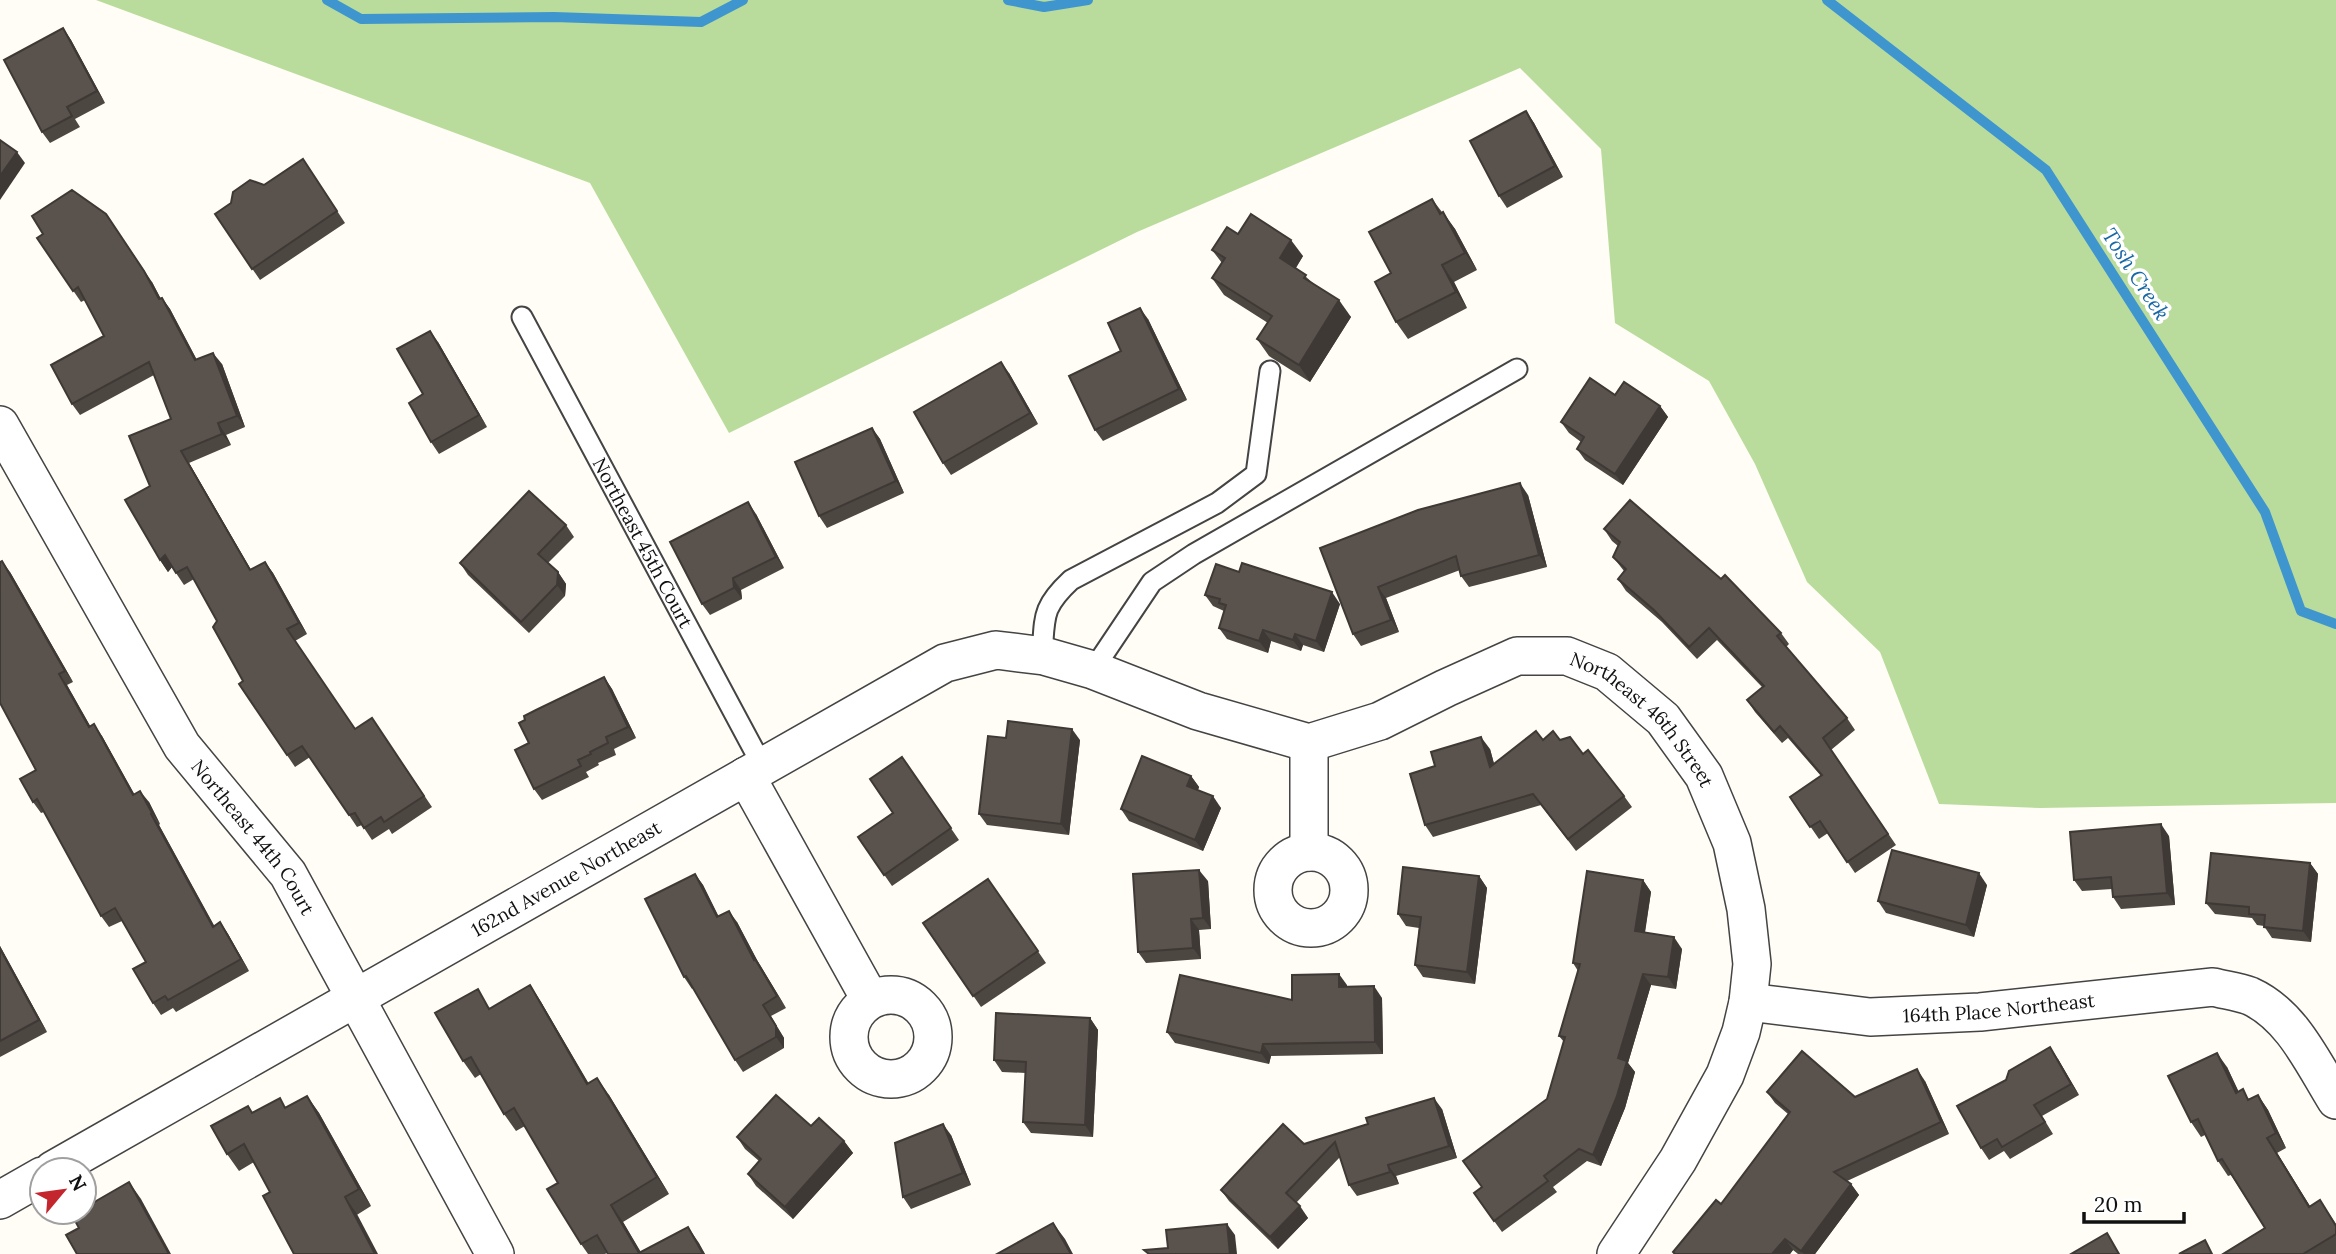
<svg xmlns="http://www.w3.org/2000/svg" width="2336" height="1254" font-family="Lora,serif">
<rect width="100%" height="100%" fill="#fffdf5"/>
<path fill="#b9dc9c" d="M96,0h2240v803l-296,5 -101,-4 -59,-152 -73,-70 -52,-118 -46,-83 -94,-58 -14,-174 -81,-81 -383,164 -408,201 -139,-250z"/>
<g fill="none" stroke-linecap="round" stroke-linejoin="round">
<g stroke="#3f96cf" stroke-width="10">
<path d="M327,0l34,19 193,-2 147,5 42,-22"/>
<path d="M1008,0l36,7 44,-7"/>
<path d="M1827,0l219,170 219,342 36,99 35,13"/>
</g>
<g stroke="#444" stroke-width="23">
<g id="lane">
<path id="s1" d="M522,317l241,450"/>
<path d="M1042,656c3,-39 -1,-48 29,-76l146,-77 39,-29 14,-103"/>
<path d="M1093,670l59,-88 42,-28 323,-185"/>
</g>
</g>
<g stroke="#444" stroke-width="40">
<g id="street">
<path id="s2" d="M0,425l182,321 106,128 207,380"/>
<path d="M1309,743v109"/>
<path d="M746,776l124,223"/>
<circle cx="1311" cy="890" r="38"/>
<circle cx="891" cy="1037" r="42"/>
<path id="s3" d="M1748,1002l122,15 110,-5 233,-25c12,3 26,5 37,9 42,19 63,67 86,104"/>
<path id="s4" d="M53,1170l892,-507 51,-13 48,6 49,14 105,41 111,32 71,-22 66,-33 71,-32h50l40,16 56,47 41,57 28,67 14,66 6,55 -4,38 -7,30 -16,43 -47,85 -62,94"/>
<path d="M0,1200l42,-24"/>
</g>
</g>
<use href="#lane" stroke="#fff" stroke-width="19"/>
<use href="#street" stroke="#fff" stroke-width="37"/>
</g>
<g fill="#4d4742">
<path d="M63,28l8,12 34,63 -30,16 5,8 -30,16 -8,-11z"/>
<path d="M1526,111l8,12 29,54 -56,31 -8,-12z"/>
<path d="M303,159l42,64 -85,57 -45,-66 49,-29z"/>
<path d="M1432,199l23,30 22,41 -23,12 13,26 -59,31 -12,-17 -5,-49z"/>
<path d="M43,234l109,48 9,17 1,-1 8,11 27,51 25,4 23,63 -19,8 5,10 -42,18 62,107 14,-8 8,11 34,61 -12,7 60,88 17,-11 60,89 -40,27 -3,-5 -17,11 -10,-15 -5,2 -47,-70 -15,10 -56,-83 4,-3 -26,-60 -23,-42 -10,6 -12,-18 -4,5 -8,-12 -10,-74 21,-67 -17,-44 -74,40 -8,-11 32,-68 -19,-36 -4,2 -44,-64z"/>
<path d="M1238,234l65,22 -7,12 55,49 -41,65 -41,-26 -12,-17 11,-16 -44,-28 -12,-17 10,-15 -10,-13z"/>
<path d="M1148,319l39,81 -84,41 -8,-11 26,-79z"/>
<path d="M438,342l49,85 -48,27 -8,-12 -8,-48z"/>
<path d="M1009,373l29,51 -87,51 -8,-12z"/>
<path d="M1615,395l45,11 8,11 -45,68 -38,-25 -8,-11 4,-7 -12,-9 -8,-11z"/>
<path d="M872,428l8,11 24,54 -77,35 -8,-12z"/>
<path d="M1528,495l19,72 -78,20 -8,-11 -1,-6 -74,28 13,34 -38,14 -8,-12 -33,-86z"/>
<path d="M756,514l28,54 -43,22 1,9 -32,16 -8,-11z"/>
<path d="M566,525l8,12 -26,26 10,9 8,12 -1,12 -36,37 -61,-58 -8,-12z"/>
<path d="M1604,529l177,104 8,11 -3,3 61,71 8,12 -24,20 65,95 -41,28 -27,-40 -9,6 -29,-42 31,-21 -33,-38 -6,5 -27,-31 -8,-12 15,-13 -45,-47 -20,19 -35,-37 -36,-31 -8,-12 6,-8 -11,-14 5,-11 -6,-5z"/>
<path d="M10,572l63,110 -6,3 23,41 12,10 32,58 15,8 11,22 -1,1 55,101 6,-4 8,12 21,37 -73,41 -3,-4 -12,7 -8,-12 -7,-41 -24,-41 -13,6 -8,-11 -57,-104 -3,1 -8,-11 3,-32z"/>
<path d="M1205,595l135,9 -16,48 -21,-7 -2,6 -30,-10 -3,12 -41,-14 -8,-11 5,-17 -11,-5z"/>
<path d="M604,677l8,12 24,49 -22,11 2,6 -18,8 1,2 -13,7 3,5 -47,23 -8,-11 -5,-46z"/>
<path d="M1006,738l74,2 -11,95 -82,-10 -8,-11z"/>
<path d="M1543,740h17l23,14 41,42 8,11 -56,44 -35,-46 -108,32 -8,-12 10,-59 55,-17 4,15z"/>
<path d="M902,757l57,83 -67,46 -34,-49 35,-24z"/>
<path d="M1191,776l8,11 -1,3 23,18 -18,43 -74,-30 -8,-12z"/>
<path d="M2169,836l6,69 -54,4 -8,-12 -1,-8 -30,2 -8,-11z"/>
<path d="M2310,863l8,11 -7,68 -39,-4 -8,-12 -7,-1 -5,-7 -37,-4 -9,-11z"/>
<path d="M695,874l8,11 15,31 19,6 20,38 29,48 -15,8 13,22v10l-41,24 -8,-12 -42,-72 -1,1 -8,-12z"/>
<path d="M1479,876l8,12 -12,96 -52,-7 -8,-12 4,-37 -13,-2 -8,-12z"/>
<path d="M988,879l58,84 -65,44 -58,-84z"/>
<path d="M1643,880l8,12 -6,41 37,16 -6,40 -25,-4 -23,78 7,9 -10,36 -24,58 -14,-5 -34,26 4,5 -55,40 -28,-39 8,-6 65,-88 17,-57 -5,-6 19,-65 -5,-8z"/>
<path d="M1208,881l3,48 -12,1 2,29 -55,4 -8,-11z"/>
<path d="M1987,885l-13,52 -88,-24 -8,-12z"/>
<path d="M0,946l47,86 -47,25z"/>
<path d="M530,985l11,17 47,81 21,12 60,99 -46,28 18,31 47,-26 17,27 -98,-1 -2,1h-17l-7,-10 -23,-61 -33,-57 -9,5 -12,-17 -23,-40 -6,4 -12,-17 28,-53z"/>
<path d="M1347,985v2l35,11 1,56 -112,2 -2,8 -94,-21 -8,-11z"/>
<path d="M1090,1018l8,12 -5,107 -62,-4 -8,-11 3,-49 -24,-1 -8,-12z"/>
<path d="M2058,1059l21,36 -37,21 11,18 -43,25 -6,-8 -15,9 -8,-12z"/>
<path d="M2227,1067l11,24 11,8 9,-4 10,15 18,38 -9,5 33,53 10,-6 16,24v30h-113l42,-26 -34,-53 -3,1 -10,-15 -13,-26 -4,2 -10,-15z"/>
<path d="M1925,1081l24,53 -102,47 4,3 8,11 -44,59h-17l-5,-4 -3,4h-116l-1,-2 48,-48 67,-90 -13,-11 -8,-11 88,5z"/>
<path d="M307,1096l12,17 52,93 -76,48 -25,-62 -16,-30 -15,9 -12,-17 26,-41 33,-6z"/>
<path d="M1442,1109l15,49 -61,18 3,8 -42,12 -8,-11 -9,-28 -44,46 12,15 -30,31 -49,-48 -8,-11 83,-46z"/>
<path d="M811,1126l33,15 9,12 -60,66 -37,-33 -8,-12 11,-13 -14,-12 -8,-12z"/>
<path d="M951,1135l20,50 -60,24 -8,-12z"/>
</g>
<g fill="#3f3936">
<path d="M63,28l8,12 34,63 -8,-12z"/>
<path d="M1526,111l8,12 29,54 -8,-11z"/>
<path d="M17,152l8,11 -25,37v-24z"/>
<path d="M1443,212l12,17 22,41 -12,-17z"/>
<path d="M106,214l46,68 15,29 -8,-12z"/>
<path d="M1291,240l12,16 -12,19 -11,-17z"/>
<path d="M1442,265l12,17 13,26 -11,-16z"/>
<path d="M162,298l8,11 33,63 -8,-12z"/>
<path d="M1339,300l12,17 -41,65 -11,-17z"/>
<path d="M1140,308l8,11 39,81 -8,-11z"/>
<path d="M430,331l8,11 49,85 -8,-12z"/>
<path d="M213,353l9,11 23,63 -8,-11z"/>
<path d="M1001,362l8,11 29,51 -8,-11z"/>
<path d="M1660,406l8,11 -45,68 -8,-11z"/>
<path d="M218,423l8,12 5,10 -9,-11z"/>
<path d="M872,428l8,11 24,54 -8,-12z"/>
<path d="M181,451l8,12 69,119 -8,-12z"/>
<path d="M1520,483l8,12 19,72 -8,-12z"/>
<path d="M748,502l8,12 28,54 -8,-11z"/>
<path d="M165,555l8,11 -5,6 -8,-12z"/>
<path d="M2,561l8,11 63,110 -8,-11z"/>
<path d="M265,562l8,11 34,61 -8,-11z"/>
<path d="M558,572l8,12 -1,12 -8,-11z"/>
<path d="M733,578l8,12 1,9 -8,-11z"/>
<path d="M1378,587l8,11 13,34 -8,-12z"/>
<path d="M1332,592l8,12 -16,48 -8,-11z"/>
<path d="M1263,630l8,11 -3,12 -9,-12z"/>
<path d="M1295,634l8,11 -2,6 -8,-11z"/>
<path d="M59,674l8,11 30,53 -8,-11z"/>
<path d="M604,677l8,12 24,49 -8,-11z"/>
<path d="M94,724l8,12 39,70 -8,-11z"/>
<path d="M1072,729l8,11 -11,95 -8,-11z"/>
<path d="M1481,737l9,12 8,29 -8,-11z"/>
<path d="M1191,776l8,11 -4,10 -8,-11z"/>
<path d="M140,791l9,11 11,22 -8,-11z"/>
<path d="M1213,796l8,12 -18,43 -8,-11z"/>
<path d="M151,814l8,11 62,113 -8,-11z"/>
<path d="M2161,824l8,12 6,69 -8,-12z"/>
<path d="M2310,863l8,11 -7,68 -8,-11z"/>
<path d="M1199,870l9,11 3,48 -8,-11z"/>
<path d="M1979,873l8,12 -13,52 -8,-12z"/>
<path d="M695,874l8,11 22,44 -8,-12z"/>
<path d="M1479,876l8,12 -12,96 -8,-12z"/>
<path d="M1643,880l8,12 -8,51 -8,-12z"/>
<path d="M729,911l8,11 20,38 29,48 -32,-48z"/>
<path d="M1191,919l8,11 2,29 -8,-11z"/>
<path d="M220,922l8,12 21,37 -8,-12z"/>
<path d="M1674,937l8,12 -6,40 -8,-12z"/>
<path d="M0,946l47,86 -8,-12 -39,-71z"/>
<path d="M1339,974l8,11v13l-8,-11z"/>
<path d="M1643,974l8,11 -23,78 7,9 -10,36 -24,58 -8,-11 25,-97z"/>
<path d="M530,985l11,17 58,99 -12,-17z"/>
<path d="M1374,986l8,12 1,56 -8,-12z"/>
<path d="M763,1005l21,33v10l-8,-11z"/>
<path d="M1090,1018l8,12 -5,107 -8,-12z"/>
<path d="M1263,1044l8,12 -2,8 -8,-11z"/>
<path d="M2050,1047l8,12 21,36 -8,-11z"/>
<path d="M2217,1053l10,14 19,40 -10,-14z"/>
<path d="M1917,1069l8,12 24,53 -8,-12z"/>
<path d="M597,1078l12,17 60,99 -12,-17z"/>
<path d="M2258,1095l10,15 18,38 -10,-15z"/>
<path d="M307,1096l12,17 52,93 -12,-17z"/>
<path d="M1434,1098l8,11 15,49 -8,-12z"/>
<path d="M943,1124l8,11 20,50 -8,-12z"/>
<path d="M2267,1138l10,15 42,68 -10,-14z"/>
<path d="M844,1141l9,12 -60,66 -8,-12z"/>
<path d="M1388,1165l8,11 3,8 -9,-12z"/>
<path d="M129,1182l12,17 30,55h-2z"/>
<path d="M1851,1184l8,11 -44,59h-11l-3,-3z"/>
<path d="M345,1197l12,17 21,40h-3z"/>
<path d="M611,1205l12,17 19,32h-2z"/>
<path d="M1300,1206l8,12 -30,31 -8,-12z"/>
<path d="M1053,1223l12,16 8,15h-2z"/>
<path d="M1227,1224l8,11 2,19h-7z"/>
<path d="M688,1227l11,16 6,11h-2z"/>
<path d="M1785,1239l8,11 -3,4h-18z"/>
</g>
<g fill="#5a524d" stroke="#3f3936" stroke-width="2">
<path d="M63,28l34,63 -30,16 5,9 -30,16 -38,-72z"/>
<path d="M1526,111l29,55 -56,30 -29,-55z"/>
<path d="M0,140l17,12 -17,24z"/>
<path d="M303,159l34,52 -85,58 -37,-55 16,-11 2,-11 17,-12 14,5z"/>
<path d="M72,190l34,24 38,57 15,28 3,-1 33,62 18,-7 24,63 -19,7 4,11 -41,17 69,119 15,-8 34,61 -12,6 68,100 17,-11 52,78 -40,26 -3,-5 -17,11 -9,-15 -6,2 -47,-69 -15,9 -48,-71 4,-3 -30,-54 4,-6 -30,-54 -11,6 -11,-18 -5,5 -35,-60 25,-14 -21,-50 42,-17 -22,-57 -77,42 -21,-39 53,-29 -26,-49 -5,4 -36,-53 6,-4 -11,-18z"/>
<path d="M1432,199l8,15 3,-2 22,41 -23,12 14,27 -60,30 -21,-40 16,-9 -22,-41z"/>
<path d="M1251,214l40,26 -11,18 26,17 -2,3 35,22 -40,65 -42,-26 15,-23 -60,-38 13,-20 -13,-8 15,-23 11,7z"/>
<path d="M1140,308l39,81 -84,41 -26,-54 52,-25 -13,-28z"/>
<path d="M430,331l49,84 -48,27 -22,-39 14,-9 -26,-45z"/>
<path d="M1001,362l29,51 -87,50 -29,-51z"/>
<path d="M1590,378l25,17 9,-13 36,24 -45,68 -38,-25 7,-12 -23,-15z"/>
<path d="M872,428l24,53 -77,35 -24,-54z"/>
<path d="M1520,483l19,72 -78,21 -5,-20 -78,31 13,33 -38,14 -33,-86 98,-38z"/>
<path d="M529,491l37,34 -28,29 20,18 -1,13 -36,37 -61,-59z"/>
<path d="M1630,500l91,79 4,-4 56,58 -4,3 70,82 -24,20 65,96 -41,28 -27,-41 -10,6 -20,-30 32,-22 -42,-49 -6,6 -27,-32 17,-14 -55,-58 -20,19 -35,-37 -36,-31 8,-10 -13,-12 7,-15 -16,-13z"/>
<path d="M748,502l28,55 -43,21 1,10 -32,16 -32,-62z"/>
<path d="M2,561l63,110 -6,3 30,53 5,-3 39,71 7,-4 12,22 -1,1 62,113 7,-5 21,37 -73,41 -3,-4 -12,7 -20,-34 13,-7 -31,-54 -14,8 -64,-117 -4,3 -13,-23 16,-9 -36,-67v-141z"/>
<path d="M1242,563l90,29 -16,49 -21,-7 -2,6 -30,-10 -4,11 -40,-13 7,-23 -7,-2 1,-4 -15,-4 11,-31 23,8z"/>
<path d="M604,677l24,50 -22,10 2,6 -18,9 1,2 -13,6 3,6 -47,23 -19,-39 14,-7 -10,-20 6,-3 -1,-4 12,-6z"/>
<path d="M1008,721l64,8 -11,95 -82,-10 9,-78 18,2z"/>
<path d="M1536,731l7,9 10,-9 7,9 10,-3 13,17 5,-4 36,46 -56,43 -35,-45 -108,31 -15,-51 25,-8 -4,-14 50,-15 9,30z"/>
<path d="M1142,756l49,20 -4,10 26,10 -18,44 -74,-31z"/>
<path d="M902,757l49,71 -67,47 -26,-38 35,-24 -23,-34z"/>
<path d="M2161,824l6,69 -54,4 -2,-20 -37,3 -4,-48z"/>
<path d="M1892,850l87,23 -13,52 -88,-24z"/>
<path d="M2211,853l99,10 -7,68 -39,-4 1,-12 -16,-1v-7l-43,-4z"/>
<path d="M1403,867l76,9 -12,96 -52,-7 6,-48 -23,-3z"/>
<path d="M1199,870l4,48 -12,1 2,29 -55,4 -5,-78z"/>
<path d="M1587,871l56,9 -8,51 39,6 -6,40 -25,-3 -25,84 9,3 -10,35 -24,59 -14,-6 -35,27 4,5 -54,40 -20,-28 8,-6 -19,-26 84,-62 18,-62 -6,-1 21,-72 -7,-1z"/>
<path d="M695,874l22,43 12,-6 25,49 1,-1 22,37 -14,9 13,21v11l-41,23 -49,-84 -2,1 -39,-78z"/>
<path d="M988,879l50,72 -65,45 -50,-73z"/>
<path d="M0,949l39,71 -39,21z"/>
<path d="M1339,974v13l35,-1 1,56 -112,2 -2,9 -94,-21 13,-57 112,25v-25z"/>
<path d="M530,985l57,99 10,-6 60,99 -46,28 28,48 49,-26 15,27h-95l-11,-19 -16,9 -34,-55 11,-6 -44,-75 -10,6 -33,-57 -8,4 -28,-48 43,-24 11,20z"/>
<path d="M996,1013l94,5 -5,107 -62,-3 3,-60 -32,-2z"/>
<path d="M2050,1047l21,37 -37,21 11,17 -43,25 -5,-8 -16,9 -24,-42 49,-26 3,-9z"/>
<path d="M1802,1051l53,46 62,-28 24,53 -107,50 17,12 -50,67 -16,-12 -13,15h-97l-2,-2 43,-52 5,4 69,-92 -23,-20z"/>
<path d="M2217,1053l19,40 7,-4 5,11 10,-5 18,38 -9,5 42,69 11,-7 16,26v8l-33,20h-80l42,-26 -43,-69 -4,2 -20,-42 -7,3 -23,-46z"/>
<path d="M776,1095l35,31 8,-8 25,23 -59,66 -37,-33 13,-15 -24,-22z"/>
<path d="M307,1096l52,93 -14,8 30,57h-81l-31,-58 7,-4 -26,-48 -17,10 -16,-28 37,-20 4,7 28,-15 5,10z"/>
<path d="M1434,1098l15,48 -61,19 2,7 -41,13 -14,-43 -49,51 14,13 -30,31 -49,-47 62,-66 21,20 64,-20 -2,-6z"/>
<path d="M943,1124l20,49 -60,24 -8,-54z"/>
<path d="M129,1182l40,72h-92l-11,-19 13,-7 -7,-13 5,-3h7v-4z"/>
<path d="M1053,1223l18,31h-74z"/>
<path d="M1227,1224l3,30h-81l-5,-4 24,-2 -2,-18z"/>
<path d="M2107,1233l12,21h-48z"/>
<path d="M2205,1240l7,14h-33z"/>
</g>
<g text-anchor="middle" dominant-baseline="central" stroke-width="7" stroke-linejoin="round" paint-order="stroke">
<g font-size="19" fill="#111" stroke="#fff">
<text stroke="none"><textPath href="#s1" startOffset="256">Northeast 45th Court</textPath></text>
<text stroke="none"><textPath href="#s4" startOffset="1783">Northeast 46th Street</textPath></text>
<text stroke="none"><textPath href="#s2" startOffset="485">Northeast 44th Court</textPath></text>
<text stroke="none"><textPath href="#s4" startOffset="590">162nd Avenue Northeast</textPath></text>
<text stroke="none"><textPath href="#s3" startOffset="252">164th Place Northeast</textPath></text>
</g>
<g font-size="21" font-style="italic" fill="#1768a6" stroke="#fff">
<text transform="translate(2136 274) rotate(57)">Tosh Creek</text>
</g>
</g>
<g transform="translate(63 1191) rotate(61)"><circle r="33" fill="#ffffff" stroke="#a0a0a0" stroke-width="2"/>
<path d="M0-5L12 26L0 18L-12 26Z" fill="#c4262e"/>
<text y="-10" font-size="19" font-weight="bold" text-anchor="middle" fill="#111111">N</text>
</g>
<path d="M2084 1212v10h100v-10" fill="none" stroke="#111111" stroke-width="3.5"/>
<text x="2094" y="1212" font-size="21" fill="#111111" stroke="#ffffff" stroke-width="5" paint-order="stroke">20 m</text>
</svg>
